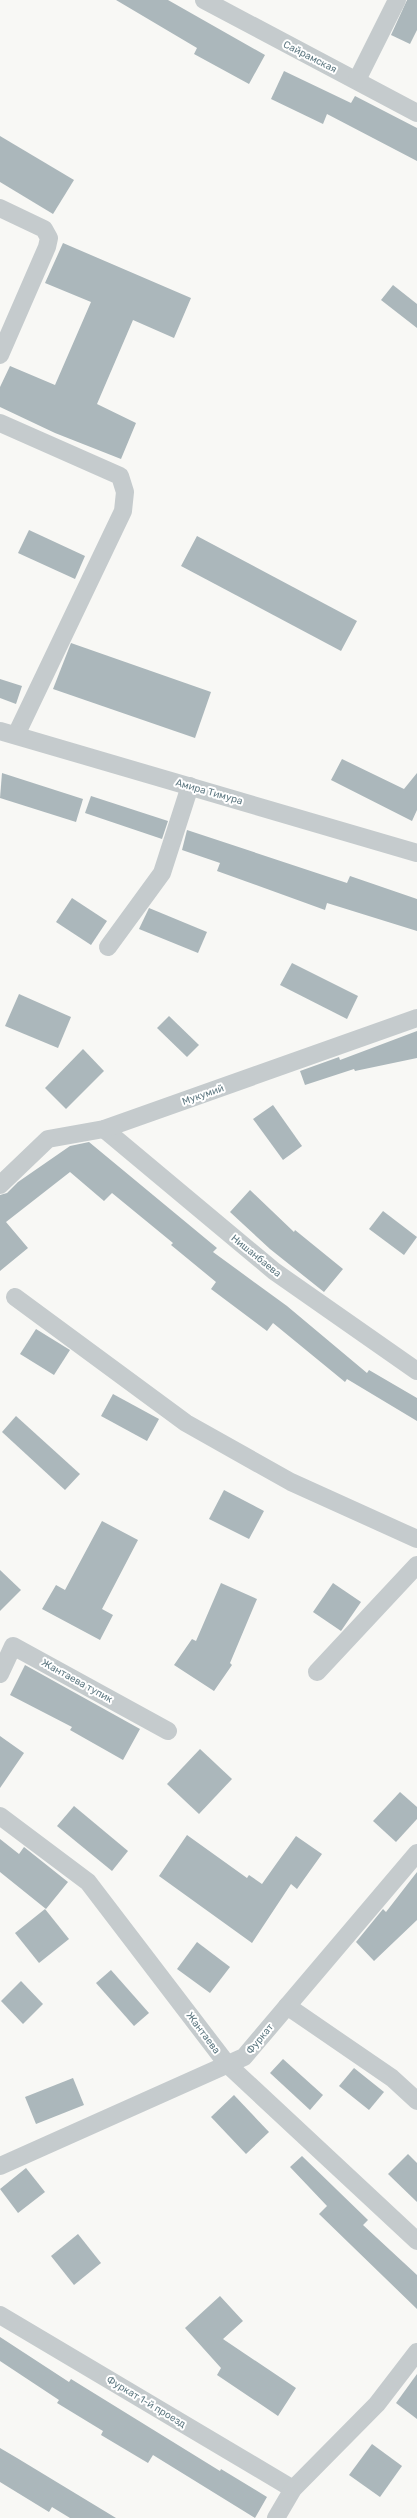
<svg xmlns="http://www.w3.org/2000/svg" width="417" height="2518" font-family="Rubik,sans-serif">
<rect width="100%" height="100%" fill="#f8f8f5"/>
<g fill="#abb7bb">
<path d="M116,0h52l97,55 -16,29 -55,-30 3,-6z"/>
<path d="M407,0h10v30l-7,14 -19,-9z"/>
<path d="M284,71l67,32 4,-7 62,32v33l-90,-47 -4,10 -52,-25z"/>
<path d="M0,136l74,44 -21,34 -53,-32z"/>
<path d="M63,243l128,55 -17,40 -41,-18 -36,84 39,19 -15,36 -66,-26 -55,-26v-20l10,-21 45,19 36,-83 -46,-19z"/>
<path d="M393,285l24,19v24l-36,-28z"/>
<path d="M29,530l56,26 -10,23 -57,-26z"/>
<path d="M197,536l160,85 -16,30 -160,-85z"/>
<path d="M71,643l140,49 -16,46 -142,-49z"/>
<path d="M0,679l22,7 -6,18 -16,-6z"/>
<path d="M342,759l62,30 13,-16v37l-5,11 -81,-41z"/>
<path d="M2,773l81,26 -7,23 -76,-24z"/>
<path d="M91,796l77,25 -6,18 -77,-26z"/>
<path d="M187,830l160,53 3,-7 67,23v32l-90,-28 -2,7 -108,-39 3,-8 -38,-13z"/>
<path d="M72,898l35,23 -16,24 -35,-23z"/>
<path d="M149,908l58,24 -9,21 -59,-24z"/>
<path d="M292,963l66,33 -11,23 -67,-34z"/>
<path d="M19,994l52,23 -13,31 -53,-22z"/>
<path d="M169,1016l30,29 -12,12 -30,-29z"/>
<path d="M417,1031v27l-62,13 -1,-2 -49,16 -5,-14 39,-14 1,3z"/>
<path d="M83,1049l21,22 -38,38 -21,-21z"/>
<path d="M273,1105l29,41 -19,14 -30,-41z"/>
<path d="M89,1142l128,106 -4,4 74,54 80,67 2,-3 48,28v23l-70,-42 -2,3 -72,-59 -6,8 -56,-42 5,-7 -45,-37 2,-2 -61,-50 -8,8 -34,-29 -64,50 22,26 -28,23v-76l7,-2 11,-11 52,-36z"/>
<path d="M250,1190l44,42 1,-2 48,39 -19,23 -54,-43 -40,-37z"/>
<path d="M383,1211l34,26 -13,18 -35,-26z"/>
<path d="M36,1329l34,21 -16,25 -34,-21z"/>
<path d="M113,1394l46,25 -12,22 -46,-25z"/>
<path d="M16,1416l64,58 -15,16 -63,-58z"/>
<path d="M224,1490l40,21 -15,28 -40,-20z"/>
<path d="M102,1521l36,19 -36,69 11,6 -13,25 -58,-31 14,-24 9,5z"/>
<path d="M0,1570l21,20 -21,21z"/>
<path d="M221,1583l36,16 -27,64 2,2 -18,26 -40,-26 18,-26 4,2z"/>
<path d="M333,1583l28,19 -20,29 -28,-19z"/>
<path d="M25,1665l115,64 -17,31 -53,-30 2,-3 -62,-32z"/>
<path d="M0,1736l24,17 -24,35z"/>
<path d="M200,1749l32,30 -33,35 -32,-30z"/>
<path d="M400,1792l17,15v12l-21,23 -23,-21z"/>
<path d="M74,1806l54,45 -16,20 -55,-45z"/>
<path d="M187,1835l60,43 2,-3 13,9 34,-48 26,18 -25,35 -6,-5 -39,59 -93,-67z"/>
<path d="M0,1839l19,15 5,-7 44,35 -22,27 -46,-37z"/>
<path d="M417,1872v48l-43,41 -18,-19 27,-33 3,3z"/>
<path d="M45,1909l24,30 -30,24 -24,-30z"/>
<path d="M197,1942l33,25 -20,26 -33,-24z"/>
<path d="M111,1970l38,43 -15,13 -38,-43z"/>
<path d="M21,1981l22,23 -20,20 -22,-23z"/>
<path d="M283,2059l40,36 -13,15 -40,-37z"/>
<path d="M354,2068l30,24 -15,18 -30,-24z"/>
<path d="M73,2078l11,27 -48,19 -11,-27z"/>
<path d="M234,2095l35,37 -23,22 -35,-37z"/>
<path d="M408,2154l9,9v39l-29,-28z"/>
<path d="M302,2156l66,64 -5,5 54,50v34l-98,-95 8,-8 -37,-39z"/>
<path d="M26,2168l19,24 -27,21 -18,-24z"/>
<path d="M78,2234l23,29 -27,22 -23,-29z"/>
<path d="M220,2296l23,25 -20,18 73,49 -18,28 -61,-41 4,-7 -36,-40z"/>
<path d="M0,2337l69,45 2,-3 149,92 1,-2 46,28 -12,21 -102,-63 -5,8 -47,-28 2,-4 -46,-28 2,-3 -59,-39z"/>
<path d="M417,2374v45l-21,-16z"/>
<path d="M372,2444l30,22 -22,31 -31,-22z"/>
<path d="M0,2448l17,10 99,60h-46l-18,-11 -3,5 -49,-30z"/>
</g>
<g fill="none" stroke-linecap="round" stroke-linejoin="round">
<g stroke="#c5cbcd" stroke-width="18">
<path d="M204,0l213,113"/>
<path d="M357,80l40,-80"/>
<path d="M0,208l44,21 5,9 -2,9 -47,108"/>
<path d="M0,423l120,53 5,16 -2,19 -107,224"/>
<path d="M0,731l417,122"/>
<path d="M108,947l54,-74 28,-87"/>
<path d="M104,1129l170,142 143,100"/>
<path d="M0,1185l48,-46 56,-10 313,-111"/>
<path d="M15,1297l171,126 105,59 126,57"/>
<path d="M317,1672l100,-107"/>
<path d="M0,1674l13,-28 155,85"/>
<path d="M0,1816l88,66 139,182 190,177"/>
<path d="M287,2006l105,72 25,23"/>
<path d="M0,2166l244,-109 173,-204"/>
<path d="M0,2315l293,174"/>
<path d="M276,2518l17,-29 84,-85 40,-52"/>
</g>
</g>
<g text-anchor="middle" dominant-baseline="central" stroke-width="4" stroke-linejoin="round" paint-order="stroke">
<g font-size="10" fill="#607a83" stroke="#fff">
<text transform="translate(310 57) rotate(27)">Сайрамская</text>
<text transform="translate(209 792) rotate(16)">Амира Тимура</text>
<text transform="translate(203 1095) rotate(-19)">Мукумий</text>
<text transform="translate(256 1256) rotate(39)">Нишанбаева</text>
<text transform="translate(77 1681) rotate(29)">Жантаева тупик</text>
<text transform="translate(203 2033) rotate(53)">Жантаева</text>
<text transform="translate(260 2039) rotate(-50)">Фуркат</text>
<text transform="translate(146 2402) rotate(31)">Фуркат 1-й проезд</text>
</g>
</g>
</svg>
